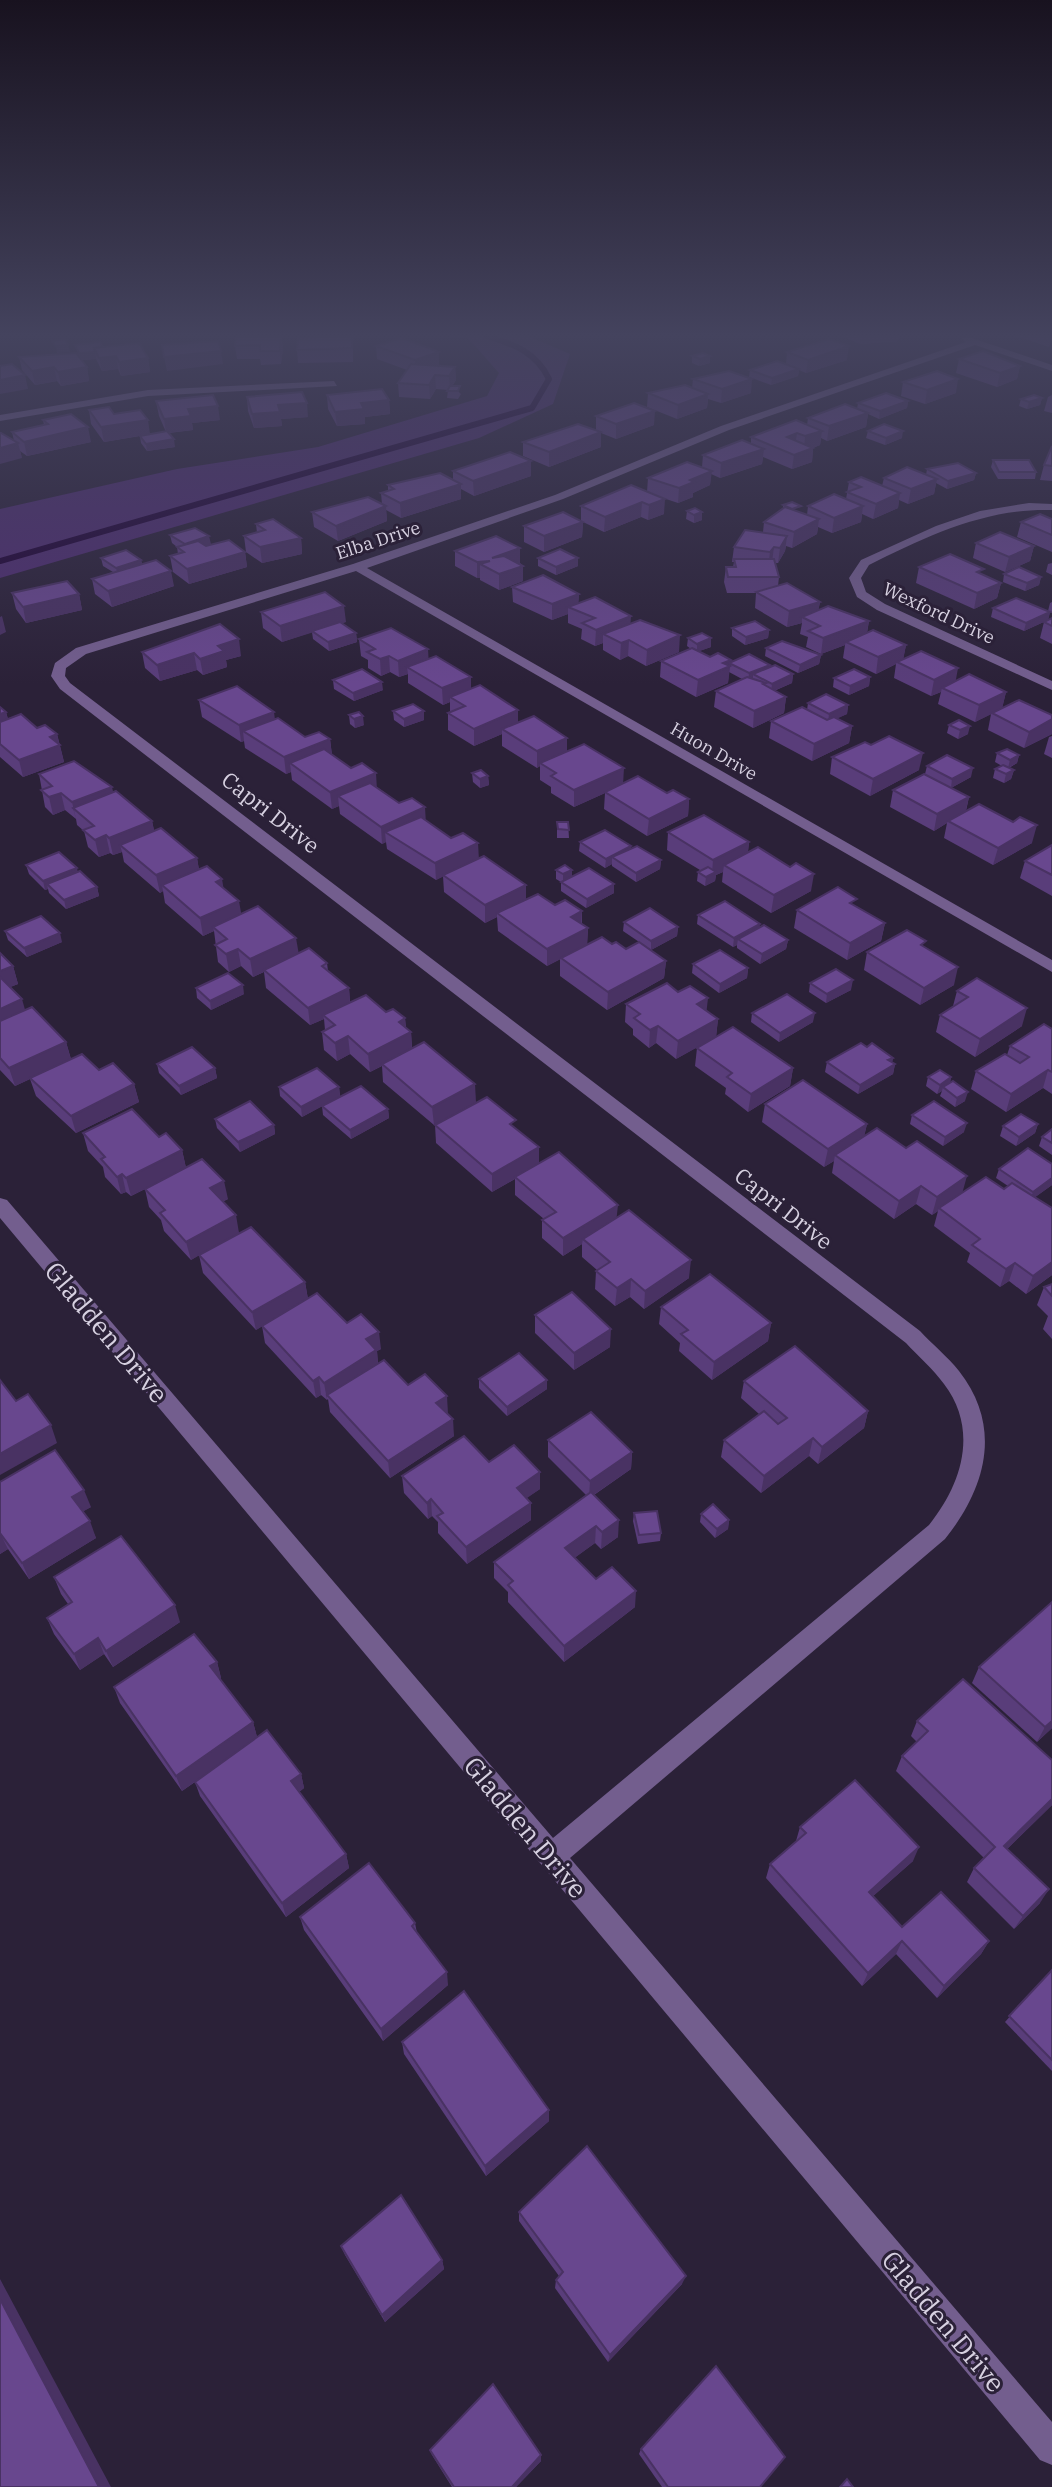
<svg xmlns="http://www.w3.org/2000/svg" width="1052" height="2487" font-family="'IBM Plex Serif',serif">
<rect width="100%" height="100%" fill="#2b2138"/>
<path fill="#4e2d70" d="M447,336h81l42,18 -17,50 -74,34 -479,140v-69l177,-40 141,-22 169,-51 12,-23 -31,-35z"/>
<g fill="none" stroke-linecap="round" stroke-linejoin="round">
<path stroke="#1f0335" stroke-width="6" d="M0,561l532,-153 17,-29c-13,-27 -35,-35 -62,-43"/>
<g fill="#735e8e" fill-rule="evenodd">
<path d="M966,336l86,29v6l-77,-26 -246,85 -166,69 -196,69 685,392v12l-696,-401 -270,83 -20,14 -1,8 5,7 850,648c13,14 28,26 39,40 44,56 27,117 -14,168l-375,319 482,564v43l-12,-5 -1040,-1242v-20l7,2 546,638 376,-313c33,-41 50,-95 15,-141 -11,-15 -26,-28 -38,-41l-846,-654 -9,-13 4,-13 21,-15 277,-84 202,-69 166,-69 245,-84 -5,-3z"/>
<path d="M334,381l3,5 -189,10 -148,25v-6l148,-25z"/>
<path d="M1029,503l23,1v6c-66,-2 -125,26 -183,55l-8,13 5,14 19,12 167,77v9l-175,-80 -20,-13 -8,-19 12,-18 75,-34 44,-15z"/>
</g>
</g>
<g fill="#593d7a">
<path d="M281,336l2,12 -2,16 -20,1 -1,-6h-23l-2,-13z"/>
<path d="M842,336h57l-1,5 -38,3z"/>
<path d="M1016,336h36l-3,11z"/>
<path d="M75,345l28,2 45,11 2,14 -29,4 -3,-7 -16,2 -6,-12 -14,1 5,7 2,14 -28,5 -4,-5 -22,4 -13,-15 -3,-13h60z"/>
<path d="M376,346l63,6v13l16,2 1,13 -4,6 9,8 -3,5 -11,-1 1,-8 -12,-1 -6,10 -31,-2 -1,-14 9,-13 -30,-11z"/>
<path d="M353,347v15l-55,1 -1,-13z"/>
<path d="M787,352l60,8 -41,13 -7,-3 -1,6 -27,9 -22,-8 1,-7 36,-6z"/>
<path d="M692,356l18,7 -11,3 -7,-3z"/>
<path d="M959,359l61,7 -3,13 -20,8 -41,-14z"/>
<path d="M693,379l58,14 -30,10 -13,-4 -1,9 -30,11 -30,-12 1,-14 44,-5z"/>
<path d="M903,382l53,11 -31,11 -24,-8z"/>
<path d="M327,395l62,5 1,14 -25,3v7l-28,2 -9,-17z"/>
<path d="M1052,395v18l-8,-2 4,-14z"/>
<path d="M247,397l61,20 -27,2 1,7 -28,2 -6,-17z"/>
<path d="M1042,398l-2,7 -13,4 -8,-3 2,-7z"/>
<path d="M156,401l64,19 -28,3 1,7 -24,3 6,14 -28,4 -6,-8 -1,-7 -36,6 -13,-18 -2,-14 25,4 36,20 16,-2 -7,-16z"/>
<path d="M908,401l-1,7 -28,11 -11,-5 -2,13 -39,14 -6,-3 -1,7 -7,3 -1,14 -20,7 -29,-12 -1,7 -42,14 -9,-4 -1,11 -17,8v4l-15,6 -15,-5 1,16 -16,6 -7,-3 -37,15 -21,-10 -1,15 -38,15 -20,-10v-16l57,-5v-15l66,-14 1,-14 54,-11 1,-12 48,-11v-7l56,-12 1,-7 49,-9 1,-6z"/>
<path d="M596,416l58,9 -38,14 -15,-6v14l-52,20 -26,-11v-14l73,-12z"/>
<path d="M43,420l48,22 -64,14 -7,-5 2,7 -8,-17 -2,-9 32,-7z"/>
<path d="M868,431l34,7 -17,7 -19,-7z"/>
<path d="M1052,446v35l-12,-1 4,-15z"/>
<path d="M993,460l43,12 -1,7h-37l-7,-12z"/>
<path d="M531,461v15l-57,20 -13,-7v10l-60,19 -15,-8 1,11 -49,20 -24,-14 -2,-15 70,-8 -1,-11 7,-2v-6l65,-5v-9z"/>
<path d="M927,469l49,4 -2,7 -27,9 -11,-6 -2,11 -26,10 -9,-4 -1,8 -25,11 -11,-5 -1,8 -29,11 -14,-6 -1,7 -25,14 -6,-2 -1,5 -7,12h-3l4,14 -1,9 42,16 -2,9 51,10 -2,12 39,12 -3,14 53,22 50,11 -4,16 50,26 -28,14 -36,-18 3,-16 -16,8 -37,-18 3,-12 -10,4 -37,-18 2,-14 -20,10 -33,-16 2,-13 -24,9 -15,-7 2,-10 -8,-3 2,-11 -15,4 -32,-19 1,-15h-29l-3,-11 2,-15h7l1,-5h-2l2,-15 29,-15 1,-10 19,-14v-3l24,10 1,-9 38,-7 3,-17 33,4 2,-8 42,-3z"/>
<path d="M687,511l15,1v8l-8,3 -8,-4z"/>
<path d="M1052,519v33l-35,-15 4,-15z"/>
<path d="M256,524l45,14 1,16 -40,9 -16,-11 -2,-16 13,-3z"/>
<path d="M170,535l41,9 -6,2 40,6 2,15 -58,17 -16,-12 -3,-16 8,-2 -1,-7 -5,-4z"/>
<path d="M976,543l58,3 -4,15 -25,11 -32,-14z"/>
<path d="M455,551l65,12 3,3v15l-24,9 -19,-10v-2h-3l-22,-12z"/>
<path d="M101,558l40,2 1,4 32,22 -62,21 -17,-13 -3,-15 21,-7 -10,-6z"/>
<path d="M538,558h40v8l-22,9 -18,-9z"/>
<path d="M1052,563v12l-6,-3 2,-8z"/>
<path d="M919,567l64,8 18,8 -4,15 -23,11 -58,-26z"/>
<path d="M1004,574l37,3 -2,8 -14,6 -22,-9z"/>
<path d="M512,587l67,7 -1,10 52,19 49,29 -33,14 -18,-10 -8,4 -17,-10v-7l-8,3 -14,-7 1,-10 -14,-6v-9l-16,6 -39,-18z"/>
<path d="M12,593l67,1 3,16 -56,13 -10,-14z"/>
<path d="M1052,602v11l-2,-1 -2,8 -24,11 -33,-14 2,-9 55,3 2,-8z"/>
<path d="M261,612l85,10 -5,1 15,10 1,9 -28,9 -16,-12 -1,-7 -30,10 -19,-14z"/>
<path d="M1052,618v26l-12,-6 4,-16z"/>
<path d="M732,628l37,2 -1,8 -23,7 -13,-9z"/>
<path d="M688,638h23v9l-12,4 11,6 20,5 40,3v2l23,7 -1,9 -18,8 12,6 -2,16 -31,15 -39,-21 2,-16 26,-12 -13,-7 -1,11 -32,14 -36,-20 1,-16 30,-12 -4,-3z"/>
<path d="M359,639l69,20 43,18v11l47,22v12l105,62 66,15 -1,17 -41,20 -43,-27 1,-16 -31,14 -23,-14v-6l-11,-7v-14l-3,2 -35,-22v-12l-28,12 -26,-16v-17l2,-1v-10l-7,3 -35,-22v-9l-9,3 -9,-5 -9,4 -13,-8v-8l-7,-4z"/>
<path d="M766,648l55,7 -2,9 -21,9 -33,-17z"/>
<path d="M142,652l99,4 -15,4 1,7 -24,8 -6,-5 -37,11 -15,-13z"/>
<path d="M870,677l-1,9 -20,9 -16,-8 1,-9z"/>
<path d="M333,680l50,10 -29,11 -20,-12z"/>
<path d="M199,700l76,19 30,18 25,2 2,16 146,104 48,41 56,11v13l6,4 -1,17 25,-1 54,17 -2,17 -57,32 -47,-34v-17l-13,7 -49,-35 -1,-14 -12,6 -41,-31 -1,-16 -7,4 -49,-31 -1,-7 -4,2 -42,-30 -1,-8 -7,3 -40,-29 -1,-8 -5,2 -41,-26 -1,-7 -3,1 -39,-25z"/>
<path d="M808,703l40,2 -1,9 -10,4 15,8 -3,17 -37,18 -43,-23 2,-17 36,-11z"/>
<path d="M0,707l6,5 2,7 49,15 7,28 -41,15 -23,-20z"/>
<path d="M393,711l31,9 -20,7 -10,-7z"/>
<path d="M349,715l15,10 -9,3 -5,-4z"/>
<path d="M949,725l19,9 -10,5 -11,-6z"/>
<path d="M1052,736v22l-8,-4 5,-17z"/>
<path d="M997,753l22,2 -2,8 -8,5 5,2 -3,9 -7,4 -11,-5 2,-9 7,-3 -7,-4z"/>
<path d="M832,757l87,13 -49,26 -40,-22z"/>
<path d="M927,766l44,11 -20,11 18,9 -3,14 66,32 -39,22 -49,-27 3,-15 -13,8 -44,-24 3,-17 32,-16z"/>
<path d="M472,773l16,3 1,9 -9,3 -7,-6z"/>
<path d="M39,774l74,19 39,28 2,10 43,27 2,12 25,18 17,26 57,39 29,10 1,8 21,17 1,14 55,16 1,10 5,4 1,16 64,54 -42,23 -51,-43 -1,-16 -12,6 -20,-18 -13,7 -13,-11 -2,-18 3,-2 -1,-11 -14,6 -44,-37 -2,-16 -11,5 -12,-11 -12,6 -11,-10 -4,-31 -11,5 -38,-33 -2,-12 -3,2 -36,-31 -2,-10 -9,3 -3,-2 -11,4 -11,-10 -4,-16 -7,-6 -1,-6 -11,-9 -12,5 -8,-8z"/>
<path d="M557,822h11l1,16h-12z"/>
<path d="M668,832l81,10 -1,10 63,39 -40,22 -49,-31 1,-10 -7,3 -1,6 -10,5 -8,-5 1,-9 2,-2 -33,-20z"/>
<path d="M580,842l51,4v2l30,12 -1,9 -24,13 -24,-16v-2l-7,4 -26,-17z"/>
<path d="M1052,845v51l-32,-18 5,-17z"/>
<path d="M26,865l52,7 19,15 2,9 -33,13 -17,-16 -1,-4 -3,1 -16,-16z"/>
<path d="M556,870h16v6l42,17 -28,15 -25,-17v-9l-5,-3z"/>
<path d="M856,906l29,17 -4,18 -34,19 -53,-32 3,-18z"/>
<path d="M698,915l61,12 29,13 -2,9 -26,15 -23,-16v-3l-4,2 -36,-23z"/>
<path d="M624,922l54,5 -1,9 -26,14 -28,-19z"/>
<path d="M5,931l57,11 -35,15 -19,-17z"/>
<path d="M925,948l29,37 -34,20 -56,-35 3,-18z"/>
<path d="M0,953l13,13 5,18 -8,3 15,23 41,32 5,17 63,25 5,18 -63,31 -40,-37 -6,-17 -15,7 -15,-16z"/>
<path d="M693,964l55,4 -1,10 -28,15 -27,-20z"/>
<path d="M810,983l41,7 -25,13 -17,-11z"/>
<path d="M196,988l48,6 -33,16 -14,-12z"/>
<path d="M957,991l65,35 -47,31 -39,-25 4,-17 13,-9z"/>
<path d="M626,1004l80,7 12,8 -2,18 77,31 -3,18 -42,26 -23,-18 1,-6 -31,-22 2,-18 9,-6 -30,17 -20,-16 -7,5 -16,-13v-6l-8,-7z"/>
<path d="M752,1013l61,9 -34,20 -28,-20z"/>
<path d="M1052,1029v65l-9,-6 -37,24 -35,-23 5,-18 31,-16 3,-9z"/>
<path d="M867,1047l26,11 -1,4 3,2 -2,10 -35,20 -33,-22 2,-10z"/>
<path d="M157,1064l58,4 2,10 -36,17 -22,-22z"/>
<path d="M928,1077h23l-1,6 15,18 -10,6 -15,-11 2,-5 -5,3 -11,-8z"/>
<path d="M279,1087h60l1,9 48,13 1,9 -38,21 -28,-24 -1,-9 -20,11 -22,-21z"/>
<path d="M765,1104l102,20 -3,12 98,57 42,-4 4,-3 -12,-8 3,-9 53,-5v21l-17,12 17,78 -26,19 -17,-13 -9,6 -33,-25 3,-9 -36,-27 4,-15 -6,4 -16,-11 -22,15 -62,-46 2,-12 -10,6 -62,-45z"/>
<path d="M912,1115l52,17 -21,14 -33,-22z"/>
<path d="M215,1119l59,6 1,9 -35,18 -23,-24z"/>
<path d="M1038,1124l-3,9 -19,13 -16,-10 3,-10z"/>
<path d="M435,1125l81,4 23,18v17l78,54 72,60 -45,31 -14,-12 -15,9 -20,-17 1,-18 1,-1 -15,-13v-13l-19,12 -21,-18v-18l2,-1 -29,-24v-16l-23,13 -56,-49z"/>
<path d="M1052,1129v26l-13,-9 3,-9z"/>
<path d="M83,1133l76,4 23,13 4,18 42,31 -6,3 17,31 66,49 3,17 39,24 34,26 -4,2 1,13 69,50 7,22 -64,42 -60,-66 -2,-13 -1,1 -6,-5 -5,3 -51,-55 -3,-17 -6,4 -53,-57 -4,-18 -8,5 -27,-29 -3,-11 -12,-13 -4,-18 -14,7 -5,-4 -5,2 -16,-17 -2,-10 -15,-16z"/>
<path d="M1052,1284v55l-9,-10 5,-13 -11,-11 7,-18z"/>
<path d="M661,1307l110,16 -3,18 -56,39 -33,-29 1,-8 -21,-19z"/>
<path d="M535,1315l75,32 -36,23 -39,-37z"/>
<path d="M479,1379l68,1v9l-40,27 -28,-28z"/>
<path d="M744,1381l124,30 -4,17 -46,36 -9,-8 -48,37 -40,-36 3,-17 35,-26 -18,-16z"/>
<path d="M548,1440l84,12 -1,17 -37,26 24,42 -17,12 -6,-6 -21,15 22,21 39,28 -71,55 -56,-60v-10l-14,-14v-16l92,-67 -38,-38z"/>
<path d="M489,1462l51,27 -14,9 5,22 -64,44 -29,-31v-11l-6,-6 -4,3 -24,-26 -2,-17z"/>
<path d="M0,1482l91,25 -8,4 13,27 -67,41 -21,-30 -8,5z"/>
<path d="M634,1513l27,20 -1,8 -22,3 -5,-23z"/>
<path d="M701,1514l28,6 -1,9 -13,9 -15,-16z"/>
<path d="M54,1577l126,45 -67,45 -9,-13 -24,16 -26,-36 -7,-16 21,-14 -7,-10z"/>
<path d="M1052,1602v126l-15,14 -65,-59 7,-16z"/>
<path d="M217,1662l4,16 -1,1 33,43 4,15 44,37 3,14 -5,4 47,62 3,14 -63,49 -86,-121 -5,-14 -13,9 -62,-88 -6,-16z"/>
<path d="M917,1721l135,39v45l-45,44 33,54 -26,26 -47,-47 7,-14 10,-10 -88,-87 6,-15 15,-14 -6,-6z"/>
<path d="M800,1827l113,34 -40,35 29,31 87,14 -8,13 -44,44 -41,-44 -34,32 -96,-108 4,-14 26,-23z"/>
<path d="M300,1917l115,6 2,10 31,52 -65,56 -79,-111z"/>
<path d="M1052,1970v101l-47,-49z"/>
<path d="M402,2042l147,68v11l-63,55 -82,-122z"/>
<path d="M519,2212l163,72 -74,78 -53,-74 1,-8 3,-4 -40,-55z"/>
<path d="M341,2246l101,14 2,9 -59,53 -40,-67z"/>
<path d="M641,2449l119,38h-98l-23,-33z"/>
<path d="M430,2450l111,11 -25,26h-64l-20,-32z"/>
</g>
<g fill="#493263">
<path d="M281,336l2,12 -2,16 -1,-13z"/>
<path d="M861,336h38l-1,5 -38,3z"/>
<path d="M68,345l2,7 -13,1 -1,-7z"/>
<path d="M849,346l-2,14 -41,13 2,-13z"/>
<path d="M221,351l2,13 -56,7 -3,-14z"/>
<path d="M95,352l1,7 -15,1 -2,-7z"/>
<path d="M439,352v13l-24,8v-13z"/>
<path d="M116,356l2,13 -16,2 -3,-13z"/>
<path d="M710,356v7l-11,3 1,-7z"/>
<path d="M148,358l2,14 -29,4 -2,-14z"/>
<path d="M1020,366l-3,13 -20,8 3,-14z"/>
<path d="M54,367l3,14 -22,4 -3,-14z"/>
<path d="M87,367l2,14 -28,5 -3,-14z"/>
<path d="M455,367l1,13 -6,10 -1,-14z"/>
<path d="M799,369l-1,7 -27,9 1,-7z"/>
<path d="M25,375l3,14 -28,5v-14z"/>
<path d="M435,375l1,14 -6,10 -1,-14z"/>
<path d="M752,379l-1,14 -30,10 1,-14z"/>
<path d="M958,379l-2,14 -31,11 2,-14z"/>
<path d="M708,394l-1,14 -30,11 1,-14z"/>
<path d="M1042,398l-2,7 -13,4 2,-7z"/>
<path d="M389,400l1,14 -25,3v7l-28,2 -2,-14 26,-9z"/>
<path d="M908,401l-1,7 -28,11 1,-8z"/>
<path d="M307,403l1,14 -27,2 1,7 -28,2 -2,-14 26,-9z"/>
<path d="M218,406l2,14 -28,3 1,7 -27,3 -2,-14 24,-10z"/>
<path d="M655,411l-1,14 -38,14v-15z"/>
<path d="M868,413l-2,14 -39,14 2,-15z"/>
<path d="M148,420l2,14 -46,8 -3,-15z"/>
<path d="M88,427l3,15 -64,14 -3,-14z"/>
<path d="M822,431l-2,14 -16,6 1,-15z"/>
<path d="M903,431l-1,7 -17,7 1,-7z"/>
<path d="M601,432v15l-52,20v-15z"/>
<path d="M797,433l-2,14 -8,-10z"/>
<path d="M174,439l1,8 -28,4 -1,-7z"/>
<path d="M18,443l4,15 -22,6v-16z"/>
<path d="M813,448l-1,14 -20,7 2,-14z"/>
<path d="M764,449l-2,15 -42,14 1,-15z"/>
<path d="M531,461v15l-57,20 -1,-15z"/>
<path d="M712,471l-2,14 -17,8v4l-15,6 1,-15 11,-8z"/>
<path d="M976,473l-2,7 -27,9 1,-8z"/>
<path d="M937,479l-3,15 -26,10 3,-15z"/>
<path d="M461,484v15l-60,19 -1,-15z"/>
<path d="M900,493l-2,15 -25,11 3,-15z"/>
<path d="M665,499l-1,15 -16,6 1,-15z"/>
<path d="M642,502l-1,15 -37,15 1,-15z"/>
<path d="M386,506l1,15 -49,20 -2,-15z"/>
<path d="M863,506l-2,16 -29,11 2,-15z"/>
<path d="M702,512v8l-8,3v-8z"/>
<path d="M819,519l-2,15 -25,14 2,-16z"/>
<path d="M583,522l-1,15 -38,15v-16z"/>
<path d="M209,536l2,8 -25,8 -1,-8z"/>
<path d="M787,536l-2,15 -7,12 2,-15z"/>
<path d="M301,538l1,16 -40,9 -2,-16z"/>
<path d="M1034,546l-4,15 -25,11 4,-15z"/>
<path d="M774,547l-2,15 -4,6 2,-16z"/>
<path d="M520,548v15l-25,9 -3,-14z"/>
<path d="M245,552l2,15 -58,17 -2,-15z"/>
<path d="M578,558v8l-22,9v-8z"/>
<path d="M141,560l2,8 -25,8 -2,-8z"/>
<path d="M490,561l-10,3v14h-3v-16z"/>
<path d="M523,566v15l-24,9v-16z"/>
<path d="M171,571l3,15 -62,21 -4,-16z"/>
<path d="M1041,577l-2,8 -14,6 2,-8z"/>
<path d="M1001,583l-4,15 -23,11 3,-16z"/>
<path d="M79,594l3,16 -56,13 -3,-16z"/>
<path d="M579,594l-1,16 -10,-3v7l-16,6v-16z"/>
<path d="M820,602l-3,16 -15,-1v6l-15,4 2,-16z"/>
<path d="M344,606l2,16 -64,20 -2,-16z"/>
<path d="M1050,612l-2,8 -24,11 2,-8z"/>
<path d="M2,616l4,16 -6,3v-18z"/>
<path d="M631,616l-1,16 -27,2v9l-8,3 1,-16z"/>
<path d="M869,621l-3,16 -20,5 -1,3 -24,9 2,-16z"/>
<path d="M769,630l-1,8 -23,7 1,-8z"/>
<path d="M356,633l1,9 -28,9 -1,-9z"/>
<path d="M680,635l-1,17 -33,14 1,-16z"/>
<path d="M711,638v9l-14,5v-8z"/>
<path d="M239,639l2,17 -15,4 1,7 -24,8 -3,-16 18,-13z"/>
<path d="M629,640l-1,16 -8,4 1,-17z"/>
<path d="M906,645l-3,16 -6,1 -1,2 -20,10 2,-17z"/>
<path d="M428,649l1,17 -22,1 1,7 -9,3 -1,-16z"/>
<path d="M194,653l3,17 -37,11 -3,-16z"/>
<path d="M821,655l-2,9 -21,9 2,-8z"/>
<path d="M389,656l1,16 -9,4 -1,-17z"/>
<path d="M731,660l-3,23 -32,14 2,-17 25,-17z"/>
<path d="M770,665l-1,8 -16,1v6l-5,2 1,-9z"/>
<path d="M958,668l-3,17 -13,3 -1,4 -10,4 3,-16z"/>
<path d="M793,674l-1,9 -21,9 1,-8z"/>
<path d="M471,677v17l-21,3v5l-7,3 -1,-17z"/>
<path d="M870,677l-1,9 -20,9 1,-9z"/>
<path d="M382,682l1,8 -29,11 -1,-8z"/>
<path d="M1006,692l-4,17 -27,13 4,-17z"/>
<path d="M786,697l-2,16 -31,15 1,-17z"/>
<path d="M848,705l-1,9 -19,9 1,-9z"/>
<path d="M518,710v17l-16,2v5l-28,12v-17z"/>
<path d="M424,711v9l-20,7v-8z"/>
<path d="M6,712l4,16 -10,4v-18z"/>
<path d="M274,712l2,16 -33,3 1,10 -3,1 -2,-17z"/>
<path d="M363,716l1,9 -9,3 -1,-9z"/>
<path d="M1052,719v15l-28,14 5,-16z"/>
<path d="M852,726l-3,17 -37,18 2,-17z"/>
<path d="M970,726l-2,8 -10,5 2,-9z"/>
<path d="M57,734l7,28 -41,15 -4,-17 31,-23z"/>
<path d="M567,738v17l-27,8v3l-3,2v-17z"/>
<path d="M330,739l2,17 -42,7 1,9 -5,2 -2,-17z"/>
<path d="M923,753l-4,17 -49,26 3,-17z"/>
<path d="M1019,755l-2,8 -9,5 2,-8z"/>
<path d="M624,768l-1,17 -49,22v-17z"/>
<path d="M973,768l-2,9 -20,11 1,-9z"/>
<path d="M1014,770l-3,9 -7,4 2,-9z"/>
<path d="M376,773l1,17 -39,6 1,10 -7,3 -2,-17z"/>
<path d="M488,776l1,9 -9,3v-9z"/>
<path d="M112,787l4,17 -43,4 3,11 -4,-17z"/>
<path d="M61,793l4,17 -12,5 -4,-18z"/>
<path d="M969,797l-4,17 -17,7 -1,2 -13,8 3,-17z"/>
<path d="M689,799l-1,17 -41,20 2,-17z"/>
<path d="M425,807l1,17 -41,8 1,10 -4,2 -1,-17z"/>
<path d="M152,821l4,17 -36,7 2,7 -9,3 -4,-17z"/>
<path d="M1037,825l-5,18 -39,22 5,-17z"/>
<path d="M106,835l4,18 -11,4 -4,-17z"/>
<path d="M749,842l-2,17 -23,6 -1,7 -7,3 -1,6 -10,5 1,-9 6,-3 1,-14z"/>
<path d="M478,843l1,17 -43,20 -1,-17z"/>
<path d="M631,846v9l-19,2v7l-7,4 1,-9z"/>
<path d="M197,858l3,18 -38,9 1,6 -3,2 -4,-18z"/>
<path d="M661,860l-1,9 -24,13v-9z"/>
<path d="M77,868l2,9 -32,7 1,5 -3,1 -2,-9z"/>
<path d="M572,870v9l-9,4v-9z"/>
<path d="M814,874l-3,17 -40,22 3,-18z"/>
<path d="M222,879l3,18 -9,-15z"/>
<path d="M614,884v9l-28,15 1,-9z"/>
<path d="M526,885v18l-29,10v4l-12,6v-18z"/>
<path d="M97,887l2,9 -33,13 -2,-9z"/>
<path d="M239,901l3,17 -29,9 1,4 -11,5 -3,-18z"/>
<path d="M582,911l-1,18 -10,-12z"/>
<path d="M885,923l-4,18 -34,19 3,-17z"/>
<path d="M760,924l-1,9 -21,6 -1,6 -4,2 1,-9z"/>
<path d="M678,927l-1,9 -26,14v-9z"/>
<path d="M588,928l-1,18 -40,20v-17z"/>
<path d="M60,933l2,9 -35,15 -3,-9z"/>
<path d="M296,938l3,17 -46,22 -3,-18z"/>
<path d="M788,940l-2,9 -26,15 2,-10z"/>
<path d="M238,949l3,17 -12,6 -3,-18z"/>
<path d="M666,961l-2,17 -57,32 1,-18z"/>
<path d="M13,966l5,18 -17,7 -1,-5v-15z"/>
<path d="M958,967l-4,18 -34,20 4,-17z"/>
<path d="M748,968l-1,10 -28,15 1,-9z"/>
<path d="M853,980l-2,10 -25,13 1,-9z"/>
<path d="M243,985l1,9 -33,16 -1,-9z"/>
<path d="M349,988l1,18 -27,9 1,4 -14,6 -2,-17z"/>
<path d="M708,998l-2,18 -9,-12z"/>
<path d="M22,999l5,18 -27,12v-20z"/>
<path d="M1027,1008l-5,18 -47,31 5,-18z"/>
<path d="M815,1013l-2,9 -34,20 1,-9z"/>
<path d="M405,1018l1,17 5,-3 1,18 -42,22 -2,-18 31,-32z"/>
<path d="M718,1019l-2,18 -40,22 2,-18z"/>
<path d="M658,1026l-2,17 -7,5 1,-18z"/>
<path d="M348,1036l2,18 -13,7 -2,-18z"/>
<path d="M66,1042l5,18 -56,26 -6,-18z"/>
<path d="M893,1058l-2,9 4,-3 -2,10 -35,20 2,-9z"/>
<path d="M215,1068l2,10 -36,17 -2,-9z"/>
<path d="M793,1068l-3,18 -42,26 3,-18z"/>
<path d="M1048,1070l-5,18 -37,24 5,-18z"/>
<path d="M951,1077l-2,9 -6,1 -1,4 -5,3 3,-9z"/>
<path d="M134,1084l5,18 -63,31 -5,-17z"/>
<path d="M475,1084l1,18 -42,23 -2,-18z"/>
<path d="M339,1087l1,10 -38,20 -1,-10z"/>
<path d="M968,1092l-3,9 -10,6 2,-9z"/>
<path d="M388,1109l1,9 -38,21 -1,-9z"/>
<path d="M967,1123l-3,9 -21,14 2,-9z"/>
<path d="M867,1124l-4,18 -28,13 -1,6 -10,6 4,-18z"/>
<path d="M1038,1124l-3,9 -19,13 3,-9z"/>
<path d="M274,1125l1,9 -35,18 -2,-10z"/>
<path d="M539,1147v18l-47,27v-18z"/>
<path d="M182,1150l4,18 -55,28 -5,-18z"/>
<path d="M122,1174l4,18 -5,2 -4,-17z"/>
<path d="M967,1176l-5,18 -23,14 -1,3 -6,4 5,-18z"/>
<path d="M1052,1178v7l-22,16 3,-9z"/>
<path d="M224,1181l4,18 -15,7 -3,-18z"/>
<path d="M921,1186l-5,18 -22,15 5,-18z"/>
<path d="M618,1205l-2,18 -33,16 -1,5 -19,12v-18z"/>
<path d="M236,1215l3,18 -48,27 -5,-18z"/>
<path d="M691,1260l-2,18 -45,31 1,-18z"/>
<path d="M1052,1262v13l-26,19 7,-18z"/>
<path d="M1015,1263l-6,18 -9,6 6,-18z"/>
<path d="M631,1279l-1,18 -15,9 2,-18z"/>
<path d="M305,1282l3,18 -52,30 -4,-18z"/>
<path d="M771,1323l-3,18 -56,39 2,-18z"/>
<path d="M611,1329l-1,18 -36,23v-17z"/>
<path d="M379,1332l2,17 -4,2 1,17 -51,27v5l-3,-17 42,-44z"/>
<path d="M319,1377l2,18 -5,3 -3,-17z"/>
<path d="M547,1380v9l-40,27v-9z"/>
<path d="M447,1396l1,18 -12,-11z"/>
<path d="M868,1411l-4,17 -46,36 4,-17z"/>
<path d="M453,1419l1,17 -64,42 -2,-17z"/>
<path d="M51,1425l6,18 -57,32v-21z"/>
<path d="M813,1438l-4,18 -48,37 3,-17z"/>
<path d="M632,1452l-1,17 -42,29 1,-17z"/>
<path d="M540,1472v17l-23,16v-17z"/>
<path d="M84,1490l7,17 -12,7 -7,-17z"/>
<path d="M431,1499l1,17 -4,3 -1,-16z"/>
<path d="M531,1503v17l-64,44 -1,-17z"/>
<path d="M619,1520l-1,17 -17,12 1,-17z"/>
<path d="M729,1520l-1,9 -13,9 2,-9z"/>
<path d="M90,1521l6,17 -67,41 -7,-16z"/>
<path d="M596,1526l-1,17 -30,22v-17z"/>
<path d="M0,1533l8,16 -8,5z"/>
<path d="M636,1591l-1,16 -71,55v-16z"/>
<path d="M175,1605l5,17 -67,45 -7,-16z"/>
<path d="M98,1638l6,16 -24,16 -6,-16z"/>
<path d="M217,1662l4,16 -6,4 -5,-16z"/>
<path d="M1052,1721v7l-15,14 8,-15z"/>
<path d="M253,1722l4,15 -75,54 -6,-15z"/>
<path d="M301,1774l3,14 -10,8 -3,-15z"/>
<path d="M1052,1799v6l-56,55 8,-14z"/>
<path d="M919,1847l-6,14 -50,44 6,-13z"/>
<path d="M346,1854l3,14 -63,49 -4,-14z"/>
<path d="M1049,1889l-9,14 -26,26 9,-13z"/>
<path d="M902,1941l-6,13 -34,32 6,-13z"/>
<path d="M989,1941l-8,13 -44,44 7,-12z"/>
<path d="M447,1972l1,13 -65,56 -2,-12z"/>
<path d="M549,2110v11l-63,55 -1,-10z"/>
<path d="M442,2260l2,9 -59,53 -3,-7z"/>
<path d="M686,2276l-4,8 -74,78 2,-7z"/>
<path d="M0,2279l111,208h-12l-99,-188z"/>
<path d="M541,2455v6l-25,26h-4z"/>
</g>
<g fill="#68478e" stroke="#493263" stroke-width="2">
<path d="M236,336h45l-1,15h-20v-6l-25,1z"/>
<path d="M332,336h20v12l-55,2 1,-11z"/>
<path d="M1038,336h14v4h-1z"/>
<path d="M402,338l37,14 -24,8 -39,-14z"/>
<path d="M65,339l3,6 -12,1 -4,-5z"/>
<path d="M829,339l20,7 -41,14 -21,-8z"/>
<path d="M218,341l3,10 -57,6 -2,-12z"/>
<path d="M100,342l3,5 -9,1 1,4 -16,1 -4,-8z"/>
<path d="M139,343l9,15 -29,4 -3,-6 -17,2 -5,-10z"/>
<path d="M983,351l37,15 -20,7 -41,-14z"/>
<path d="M76,353l11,14 -29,5 -4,-5 -22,4 -13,-14z"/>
<path d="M703,353l7,3 -10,3 -8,-3z"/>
<path d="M777,361l22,8 -27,9 -22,-8z"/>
<path d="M12,364l13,11 -25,5v-14z"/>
<path d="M411,364l44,3 -6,9 -14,-1 -6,10 -31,-2z"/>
<path d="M729,371l23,8 -30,10 -29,-10z"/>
<path d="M937,371l21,8 -31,11 -24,-8z"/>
<path d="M685,385l23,9 -30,11 -30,-12z"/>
<path d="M450,386h10l-2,5h-11z"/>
<path d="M382,389l7,11 -28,3 3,6 -29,3 -8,-17z"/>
<path d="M302,392l5,11 -29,2 2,7 -28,2 -5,-17z"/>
<path d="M886,393l22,8 -28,10 -22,-8z"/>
<path d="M213,395l5,11 -30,3 3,7 -27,3 -8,-18z"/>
<path d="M1034,395l8,3 -13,4 -8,-3z"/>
<path d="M634,403l21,8 -39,13 -20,-8z"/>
<path d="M845,404l23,9 -39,13 -21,-8z"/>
<path d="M109,407l5,7 26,-4 8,10 -47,7 -12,-17z"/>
<path d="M71,414l17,13 -64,15 -12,-10 36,-8 -5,-4z"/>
<path d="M796,420l26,11 -17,5 -8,-3 -10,4 26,11 -19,7 -43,-18z"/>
<path d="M578,424l23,8 -52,20 -26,-10z"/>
<path d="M884,424l19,7 -17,7 -18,-7z"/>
<path d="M167,431l7,8 -28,5 -6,-8z"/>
<path d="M0,433h1l17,10 -18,5z"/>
<path d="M742,440l22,9 -43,14 -18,-8z"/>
<path d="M1052,446v20l-8,-1z"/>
<path d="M510,452l21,9 -58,20 -20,-10z"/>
<path d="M993,460h36l7,12h-37z"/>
<path d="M687,462l25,9 -22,9 4,2 -15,6 -31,-10z"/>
<path d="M958,463l18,10 -28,8 -21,-12z"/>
<path d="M907,467l30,12 -26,10 -27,-11z"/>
<path d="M440,473l21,11 -61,19 -19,-10 13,-4 -6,-4z"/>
<path d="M861,477l39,16 -24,11 -29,-12 14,-5 -12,-5z"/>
<path d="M631,485l34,14 -16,6 -7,-3 -37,15 -24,-11z"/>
<path d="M834,494l29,12 -29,12 -26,-12z"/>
<path d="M368,497l18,9 -50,20 -24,-14z"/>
<path d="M792,502l9,4 -9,3 -9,-4z"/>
<path d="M785,507l34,12 -25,13 -30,-10z"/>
<path d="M695,508l7,4 -8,3 -7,-4z"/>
<path d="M563,512l20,10 -39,14 -20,-10z"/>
<path d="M1040,514l12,5v16l-31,-13z"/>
<path d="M273,519l28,19 -41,9 -16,-11 21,-6 -9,-6z"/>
<path d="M195,528l14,8 -24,8 -15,-9z"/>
<path d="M745,530l42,6 -7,12 -6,-1 -4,5 -36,-5z"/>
<path d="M1000,532l34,14 -25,11 -33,-14z"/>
<path d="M496,536l24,12 -28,10 12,-2 19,10 -24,8 -19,-10 10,-3 -13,1 -22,-11z"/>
<path d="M229,540l16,12 -58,17 -17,-13 14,-4 -7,-5 21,-6 8,5z"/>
<path d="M560,549l18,9 -22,9 -18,-9z"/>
<path d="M126,550l15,10 -25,8 -15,-10z"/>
<path d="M950,554l34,15 -7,3 24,11 -24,10 -58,-26z"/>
<path d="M734,559h40l5,18h-51l-2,-10h10z"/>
<path d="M156,560l15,11 -63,20 -16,-12z"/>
<path d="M1019,567l22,10 -14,6 -23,-9z"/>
<path d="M543,575l36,19 -27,10 -40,-17z"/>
<path d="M67,581l12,13 -56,13 -11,-14z"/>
<path d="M787,583l33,19 -31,9 -33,-19z"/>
<path d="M325,592l19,14 -64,20 -19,-14z"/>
<path d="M595,597l36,19 -35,14 -14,-7 13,-5 -27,-11z"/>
<path d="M1016,598l34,14 -24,11 -33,-15z"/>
<path d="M828,606l41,15 -46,17 -15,-7 12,-5 -18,-9z"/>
<path d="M1052,618v8l-8,-4z"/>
<path d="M640,620l40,15 -33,15 -18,-10 -8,3 -18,-9z"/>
<path d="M755,621l14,9 -23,7 -14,-9z"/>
<path d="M340,622l16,11 -28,9 -16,-11z"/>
<path d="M220,624l19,15 -21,7 6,5 -24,8 -6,-6 -37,12 -15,-13z"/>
<path d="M391,628l37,21 -30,12 -9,-5 -9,3 -13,-7 8,-3 -16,-10z"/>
<path d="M873,630l33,15 -28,12 -32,-15z"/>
<path d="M702,633l9,5 -14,6 -9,-6z"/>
<path d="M782,641l39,14 -21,10 -34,-17z"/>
<path d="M692,648l18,9 8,-4 13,7 -8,3 7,3 -32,14 -37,-19z"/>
<path d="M921,651l37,17 -24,12 -37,-18z"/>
<path d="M749,654l21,11 -21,8 -20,-10z"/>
<path d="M436,656l35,21 -29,11 -35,-21z"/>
<path d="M775,665l18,9 -21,10 -19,-10z"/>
<path d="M362,669l20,13 -29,11 -20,-13z"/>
<path d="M854,669l16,8 -20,9 -16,-8z"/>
<path d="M969,674l37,18 -27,13 -37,-17z"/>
<path d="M747,677l19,6 -3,1 23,13 -32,14 -38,-20z"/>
<path d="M480,685l38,25 -44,19 -26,-16 17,-7 -15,-9z"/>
<path d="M237,686l37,26 -35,13 -40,-25z"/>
<path d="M826,694l22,11 -19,9 -21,-11z"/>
<path d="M1019,700l33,15v4l-23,13 -37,-19z"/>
<path d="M413,704l11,7 -20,8 -11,-8z"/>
<path d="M0,707l6,5 -6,2z"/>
<path d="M802,707l25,13 7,-3 18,9 -38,18 -43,-23z"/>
<path d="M359,712l4,4 -9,3 -5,-4z"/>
<path d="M21,714l16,14 8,-3 12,9 -7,3 10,8 -41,15 -19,-16v-22z"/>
<path d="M534,716l33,22 -30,13 -35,-22z"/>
<path d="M278,718l27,19 14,-5 11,7 -46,18 -41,-26z"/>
<path d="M959,720l11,6 -10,4 -11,-5z"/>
<path d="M889,736l34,17 -50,26 -41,-22 33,-15 6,3z"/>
<path d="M584,744l40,24 -50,22 -23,-14 5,-3 -16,-10z"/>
<path d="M324,749l27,19 11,-5 14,10 -46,19 -40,-29z"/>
<path d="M1007,749l12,6 -9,5 -13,-7z"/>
<path d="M947,755l26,13 -21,11 -25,-13z"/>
<path d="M74,761l38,26 -40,15 -11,-9 -12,4 -8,-7 11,-4 -13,-12z"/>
<path d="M1003,765l11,5 -8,4 -11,-5z"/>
<path d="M481,770l7,6 -8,3 -8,-6z"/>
<path d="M924,774l45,23 -32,17 -44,-24z"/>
<path d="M638,776l29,17 6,-3 16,9 -40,20 -44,-27z"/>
<path d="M370,783l29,20 13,-5 13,9 -44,20 -43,-31z"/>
<path d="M116,791l36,30 -43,17 -3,-3 -11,5 -12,-10 11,-4 -21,-18z"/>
<path d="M979,804l34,18 7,-5 17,8 -39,23 -50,-27z"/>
<path d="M704,815l45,27 -36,18 -45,-28z"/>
<path d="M421,817l30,21 12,-5 15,10 -43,20 -50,-31z"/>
<path d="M557,822h11l1,8 -11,-1z"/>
<path d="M161,828l36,30 -41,17 -36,-30z"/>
<path d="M605,830l26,16 -25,13 -26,-17z"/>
<path d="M1052,845v30l-27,-14z"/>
<path d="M637,846l24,14 -25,13 -24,-16z"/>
<path d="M758,847l32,20 6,-4 18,11 -40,21 -50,-30z"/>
<path d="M59,852l18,16 -34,13 -17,-16z"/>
<path d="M484,856l42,29 -41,20 -42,-30z"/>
<path d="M565,865l7,5 -9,4 -7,-4z"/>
<path d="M207,866l15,13 -6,3 23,19 -39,17 -38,-33z"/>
<path d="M708,867l8,5 -10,5 -8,-5z"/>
<path d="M589,868l25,16 -27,15 -26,-17z"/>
<path d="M80,871l17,16 -33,13 -17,-16z"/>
<path d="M838,887l19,12 -7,4 35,20 -35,20 -53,-33z"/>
<path d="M538,894l17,11 10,-5 17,11 -11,6 17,11 -41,21 -50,-36z"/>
<path d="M725,901l35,23 -26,14 -36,-23z"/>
<path d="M258,906l38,32 -46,21 -12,-10 -12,5 -11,-9 12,-6 -14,-12z"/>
<path d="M650,908l28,19 -27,14 -27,-19z"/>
<path d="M41,916l19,17 -36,15 -19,-17z"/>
<path d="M764,925l24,15 -26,14 -24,-15z"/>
<path d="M907,930l19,11 -5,4 37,22 -34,21 -57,-36z"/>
<path d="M602,937l10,7 4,-2 10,7 13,-7 27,19 -58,31 -47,-34z"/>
<path d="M309,948l18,15 -5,3 27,22 -41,20 -44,-38z"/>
<path d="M720,950l28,18 -28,16 -27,-20z"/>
<path d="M0,953l13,13 -13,5z"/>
<path d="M836,969l17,11 -26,14 -17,-11z"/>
<path d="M228,973l15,12 -33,16 -14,-13z"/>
<path d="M0,977l22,22 -22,10z"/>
<path d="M977,978l50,30 -47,31 -40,-24 28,-18 -11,-6z"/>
<path d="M667,983l11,9 12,-6 18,12 -11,6 21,15 -40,22 -20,-15 -8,4 -16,-12 6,-4 -14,-10z"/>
<path d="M787,994l28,19 -35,20 -28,-20z"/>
<path d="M366,995l20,17 7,-3 12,9 -6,4 12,10 -43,22 -20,-18 -13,7 -13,-11 13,-7 -12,-10z"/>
<path d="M32,1007l34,35 -57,26 -9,-10v-37z"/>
<path d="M1044,1024l8,5v43l-4,-2 -37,24 -35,-23 29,-17 15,9 9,-6 -19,-11z"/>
<path d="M733,1027l60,41 -42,26 -24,-17 5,-4 -35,-25z"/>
<path d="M424,1042l51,42 -43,23 -50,-43z"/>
<path d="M861,1043l6,4 5,-4 21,15 -5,2 7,4 -35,21 -33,-23z"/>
<path d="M192,1047l23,21 -36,18 -22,-22z"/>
<path d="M82,1054l17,16 14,-7 21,21 -63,32 -41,-38z"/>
<path d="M317,1068l22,19 -38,20 -22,-20z"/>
<path d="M940,1070l11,7 -11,8 -12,-8z"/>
<path d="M803,1080l64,44 -39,25 -63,-45z"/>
<path d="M953,1081l15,11 -11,6 -14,-11z"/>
<path d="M361,1086l27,23 -38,21 -28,-24z"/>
<path d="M487,1097l29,23 -6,4 29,23 -47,27 -57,-49z"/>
<path d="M250,1101l24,24 -36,17 -23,-23z"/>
<path d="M934,1101l33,22 -22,14 -33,-22z"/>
<path d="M132,1109l27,28 7,-4 16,17 -56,28 -4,-4 -5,3 -16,-18 4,-2 -22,-24z"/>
<path d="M1021,1114l17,10 -19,13 -16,-11z"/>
<path d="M877,1128l29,20 11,-7 50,35 -30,21 -16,-11 -22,15 -64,-46z"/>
<path d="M1052,1129v14l-10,-6z"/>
<path d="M1028,1148l24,16v14l-19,14 -34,-23z"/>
<path d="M559,1152l59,53 -55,33 -21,-18 14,-8 -41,-35z"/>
<path d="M202,1159l22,22 -14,7 26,27 -50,27 -26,-29 5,-3 -20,-21z"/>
<path d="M986,1177l18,12 8,-6 40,25v54l-19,14 -18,-13 -9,6 -34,-24 8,-6 -41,-31z"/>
<path d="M629,1210l62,50 -46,31 -14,-12 -14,9 -21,-17 14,-9 -27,-23z"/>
<path d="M251,1227l54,55 -53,30 -53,-57z"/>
<path d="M710,1274l61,49 -57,39 -33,-28 7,-4 -27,-23z"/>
<path d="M1052,1284v12l-8,-9z"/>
<path d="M572,1292l39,37 -37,24 -39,-38z"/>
<path d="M317,1293l30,30 14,-9 18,18 -13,7 10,11 -52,33 -5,-6 -6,4 -51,-55z"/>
<path d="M795,1346l73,65 -46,36 -9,-9 -49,38 -40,-36 40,-29 14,13 9,-6 -43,-37z"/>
<path d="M519,1353l28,27 -40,27 -28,-28z"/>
<path d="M384,1360l24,25 17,-11 22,22 -11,7 17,16 -65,42 -61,-66z"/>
<path d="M0,1380l16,21 12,-7 23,31 -51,29z"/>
<path d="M591,1412l41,40 -42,29 -42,-41z"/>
<path d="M464,1436l25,26 25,-17 26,27 -23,16 14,15 -65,44 -29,-31 6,-3 -12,-14 -4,4 -25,-27z"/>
<path d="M55,1450l29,40 -12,7 18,24 -68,42 -22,-30v-51z"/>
<path d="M591,1492l28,28 -17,12 -6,-6 -31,22 31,31 16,-12 24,24 -72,55 -56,-61 5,-4 -19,-19z"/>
<path d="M713,1504l16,16 -12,9 -16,-15z"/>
<path d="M657,1511l4,22 -22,2 -5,-22z"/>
<path d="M121,1536l54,69 -69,46 -8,-13 -24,16 -27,-36 25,-16 -18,-25z"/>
<path d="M1052,1602v119l-7,6 -66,-60z"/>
<path d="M194,1634l23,28 -7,4 43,56 -77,54 -62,-89z"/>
<path d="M963,1679l89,81v39l-48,47 45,43 -26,27 -49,-48 21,-21 -93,-91 26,-25 -11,-10z"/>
<path d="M267,1730l34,44 -10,7 55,73 -64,49 -87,-121z"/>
<path d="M855,1780l64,67 -50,45 33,35 39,-35 48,49 -45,45 -42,-45 -34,32 -98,-109 36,-31 -6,-6z"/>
<path d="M369,1863l46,60 -3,3 35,46 -66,57 -81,-112z"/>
<path d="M1052,1970v90l-43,-44z"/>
<path d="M464,1991l85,119 -64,56 -83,-124z"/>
<path d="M587,2146l99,130 -76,79 -54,-75 7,-8 -44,-60z"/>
<path d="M401,2195l41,65 -60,55 -41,-69z"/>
<path d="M0,2299l99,188h-99z"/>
<path d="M716,2366l69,91 -25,30h-92l-27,-38z"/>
<path d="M493,2384l48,71 -29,32h-58l-24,-37z"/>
<path d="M847,2479l6,8h-13z"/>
</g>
<linearGradient id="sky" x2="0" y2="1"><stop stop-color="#18121f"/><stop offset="0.49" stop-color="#44435e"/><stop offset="1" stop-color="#44435e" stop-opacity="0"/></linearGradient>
<rect width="1052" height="684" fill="url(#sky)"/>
<g text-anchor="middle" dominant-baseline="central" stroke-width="6" stroke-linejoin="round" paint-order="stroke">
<g font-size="18" fill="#d7d1e1" stroke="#2b2138">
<text transform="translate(378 540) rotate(-18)">Elba Drive</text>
<text transform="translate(939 613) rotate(25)">Wexford Drive</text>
<text transform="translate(714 751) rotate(30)">Huon Drive</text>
</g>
<g font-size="22" fill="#d7d1e1" stroke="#2b2138">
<text transform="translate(271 812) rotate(38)">Capri Drive</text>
<text transform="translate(784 1208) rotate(38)">Capri Drive</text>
</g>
<g font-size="26" fill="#d7d1e1" stroke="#2b2138">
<text transform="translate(107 1332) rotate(50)">Gladden Drive</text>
<text transform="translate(526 1827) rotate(50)">Gladden Drive</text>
<text transform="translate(944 2321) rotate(50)">Gladden Drive</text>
</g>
</g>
</svg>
